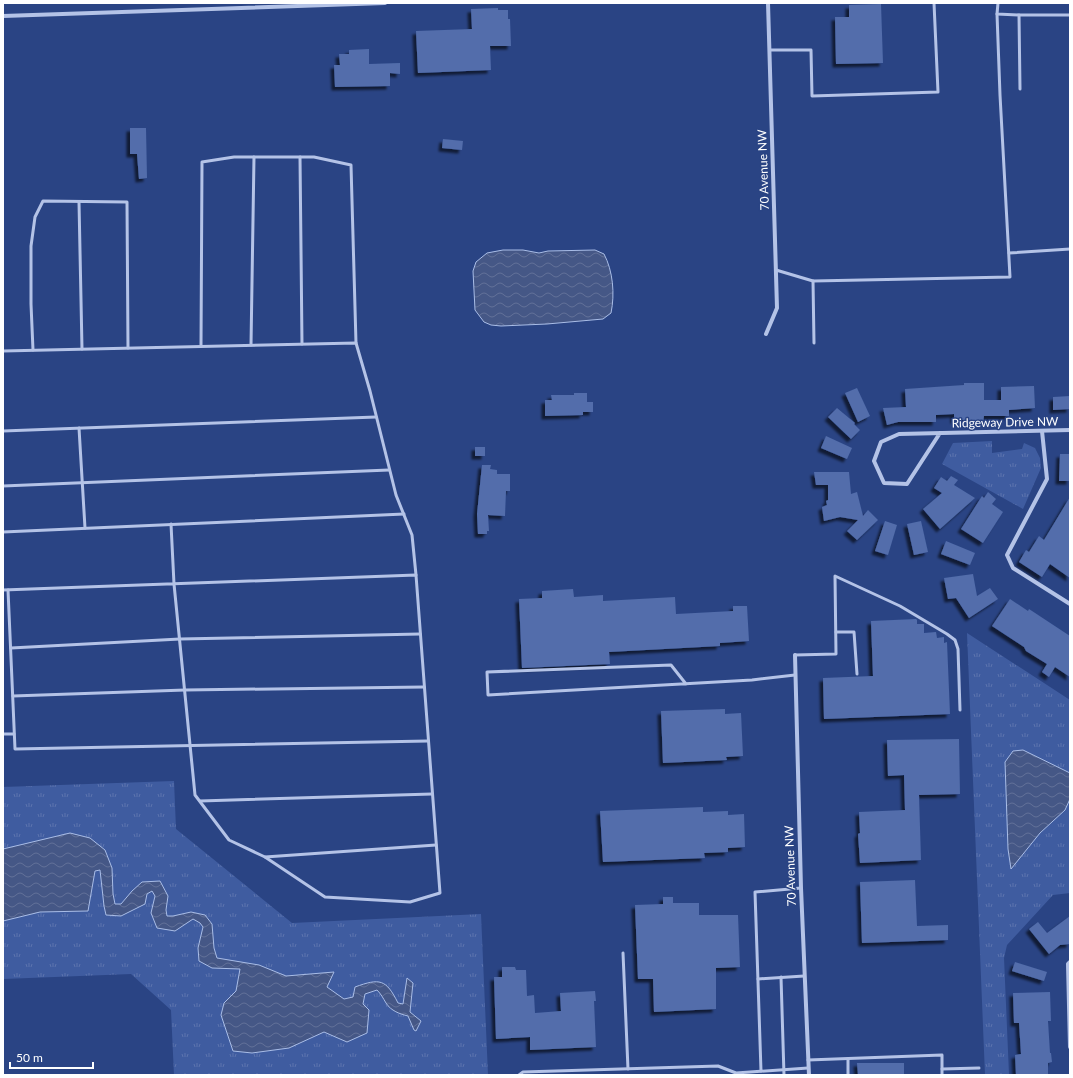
<svg xmlns="http://www.w3.org/2000/svg" width="1073" height="1078" font-family="Lato,sans-serif">
<defs>
<pattern id="park-tufts" width="24" height="20" patternUnits="userSpaceOnUse"><rect width="24" height="20" fill="#3f5ca0"/><path d="M3 7l-1-3M5 7V3M7 7l1-3M15 17l-1-3M17 17v-4M19 17l1-3" fill="none" stroke="#5c74ae"/></pattern>
<pattern id="water-waves" width="16" height="10" patternUnits="userSpaceOnUse"><rect width="16" height="10" fill="#455786"/><path d="M0 5q4-4 8 0t8 0" fill="none" stroke="#617098"/></pattern>
<filter id="shadow"><feDropShadow dx="-3.5" dy="3.5" stdDeviation="1" flood-color="#0009"/></filter>
</defs>
<rect width="100%" height="100%" fill="#2a4484"/>
<g fill="url(#park-tufts)">
<path d="M992,441v12l30,-4 2,-6 11,5 5,10 1,10 -18,41 -81,-45 11,-21z"/>
<path d="M967,633l103,67v193l-17,2 -46,50 -3,13 5,117h-24z"/>
<path d="M174,781l2,48 116,94 189,-9 7,161h-314l-3,-65 -40,-36 -128,5v-192z"/>
</g>
<g fill="url(#water-waves)" stroke="#a9bde7">
<path d="M503,250h20l16,3 9,-2 47,-1 9,4c9,17 11,40 7,59l-8,6 -56,5 -46,2 -10,-1 -7,-3 -9,-12 -2,-39 3,-9 11,-9z"/>
<path d="M1023,750l47,23v26l-5,11 -25,23 -29,36 -3,-20 -3,-87 8,-11z"/>
<path d="M70,833l20,5 15,12 7,18 1,26 2,10h6l11,-13 10,-9 18,-1 8,15 -2,14 1,6h6l18,-4 14,3 7,9 2,24 3,10 42,7 27,11 48,-4 -7,15 17,12 9,-2 2,-10c25,-9 31,-8 43,16l5,1 4,-26 6,5 -3,29 11,9 -5,10 -2,-1 -6,-14c-8,-2 -17,-5 -22,-13 -3,-5 -5,-9 -9,-13l-12,4 -2,10 6,6 -2,23 -20,9 -23,-10 -35,16 -37,5 -19,-2 -12,-36 3,-12 12,-12 4,-22 -28,-1 -13,-7 -1,-13 5,-21 -3,-4 -7,-4 -18,12 -18,-3 -6,-15 4,-17 -3,-5 -5,3 -2,10 -24,12 -15,-1 -2,-9 -4,-36 -5,1 -7,40 -48,1 -37,9v-72z"/>
</g>
<g fill="#526dab" filter="url(#shadow)">
<path d="M881,4l2,59 -47,1 -1,-47h14v-12z"/>
<path d="M498,8v2h10v9h2l1,27h-21l1,24 -73,3 -2,-42 56,-2 -1,-20z"/>
<path d="M369,49v15l31,-1v11l-10,-1v13l-55,1 -1,-22h6l-1,-11h10v-4z"/>
<path d="M130,128h16l1,50 -8,1 -2,-25h-7z"/>
<path d="M443,139l20,2 -1,9 -20,-2z"/>
<path d="M964,383h20v17h17v-13l33,-1 1,22 -26,2v6h-25l-1,7 -11,-1v-2h-18v-6l-18,1v7h-38l-11,3 -4,-17 23,-1 -1,-18 59,-4z"/>
<path d="M857,388l13,28 -12,6 -13,-29z"/>
<path d="M574,393h13v9h6v10h-10v3l-38,1v-16h7l-1,-5h23z"/>
<path d="M1070,396v13l-17,1v-13z"/>
<path d="M837,408l18,15 -1,1 6,6 -9,9 -23,-22z"/>
<path d="M826,436l26,12 -5,11 -26,-11z"/>
<rect x="475" y="447" width="10" height="9"/>
<path d="M1060,454h10v27h-11z"/>
<path d="M482,465h9l-1,4 7,1v4h13v17h-4l-1,25 -17,-1 1,16h-2v3h-9l-1,-20z"/>
<path d="M814,472h35l2,22 6,-2 6,24 5,-6 10,10 -21,20 -10,-9 11,-11 -18,-3 -16,4 -2,-14 5,-2 -1,-4 2,-1v-15h-12z"/>
<path d="M951,476l7,4 -4,5 21,13 -35,31 -17,-20 19,-16 -8,-5 7,-11 6,4z"/>
<path d="M988,492l8,7 -4,5 11,8 -20,31 -22,-14 21,-33 2,2z"/>
<path d="M1070,497v81l-20,-14 -8,13 -23,-15 7,-12 3,2 10,-16 5,4z"/>
<path d="M885,521l12,4 -9,30 -13,-4z"/>
<path d="M921,521l7,31 -14,3 -7,-31z"/>
<path d="M946,541l29,12 -5,12 -29,-11z"/>
<path d="M973,574l4,22 13,-8 8,11 -29,19 -13,-20 -8,1 -4,-21z"/>
<path d="M573,589l1,8 29,-2v6l72,-4 1,17 57,-3v-5h14l2,35 -29,2v3l-111,6 1,12 -88,4 -3,-69 23,-1v-7z"/>
<path d="M1010,599l18,12 1,-2 41,27v41l-15,-10 -6,10 -7,-5 5,-8 -21,-13 -2,-4 -32,-21z"/>
<path d="M916,619l1,1v4h7v9l12,-1 1,6 7,-1v6l3,-1 3,72 -126,5 -1,-41 50,-2 -2,-55z"/>
<path d="M725,709v5l16,-1 2,43 -17,1 1,3 -64,3 -2,-52z"/>
<path d="M959,739l1,55 -41,1 2,65 -61,3 -2,-29 2,-1 -1,-21 46,-2 -1,-35 -16,1 -1,-36z"/>
<path d="M703,807v5l25,-1v4l16,-1 1,33 -17,1v4l-24,1 1,5 -102,4 -3,-51z"/>
<path d="M915,880l2,46 31,-1v15l-86,3 -2,-61z"/>
<path d="M663,897h10v6h26v12h39l2,52 -24,1v41l-62,3 -1,-33h-15l-3,-74 28,-1z"/>
<path d="M1070,916v28l-10,1 -11,9 -20,-25 9,-7 9,11z"/>
<path d="M1015,962l32,10 -3,9 -32,-10z"/>
<path d="M502,967h13l1,3h10l1,26 7,-1 1,18 26,-2 -1,-18 35,-2 1,10h-2l2,46 -66,3v-13l-34,2 -2,-62h8z"/>
<path d="M1050,992l1,29h-3l2,32h1l1,9 -4,1v12h-32l-1,-20 6,-1 -2,-31h-5l-1,-30z"/>
<path d="M857,1063h47v12h-46z"/>
</g>
<g fill="none" stroke-linecap="round" stroke-linejoin="round">
<g stroke="#b4c3e7" stroke-width="3">
<path d="M998,3l-1,11 22,1"/>
<path d="M770,50h41l1,46 126,-4 -4,-89"/>
<path d="M1020,89l-1,-74h51"/>
<path d="M300,157l2,187"/>
<path d="M79,202l3,147"/>
<path d="M1009,253l61,-4"/>
<path d="M776,270l37,11 197,-4 -10,-182 -3,-81"/>
<path d="M813,281l1,62"/>
<path d="M251,345l3,-188"/>
<path d="M201,346l1,-184 32,-5h80l37,8 5,178"/>
<path d="M33,350l-2,-46v-58l4,-29 8,-16 84,1 1,146"/>
<path d="M3,351l353,-8 14,48 26,104 16,40 4,40"/>
<path d="M79,428l6,100"/>
<path d="M3,431l373,-14"/>
<path d="M3,486l386,-16"/>
<path d="M3,532l401,-18"/>
<path d="M3,590l413,-15 24,318 -30,9 -85,-5 -60,-40 -36,-17 -34,-45 -21,-211 -3,-60"/>
<path d="M8,590l7,159 413,-8"/>
<path d="M836,632h18l3,42"/>
<path d="M11,648l169,-9 240,-5"/>
<path d="M795,655l41,-1 -1,-78 65,30 47,28 8,6 3,9 2,61"/>
<path d="M686,684l-15,-19 -184,7 1,23 264,-15 43,-5"/>
<path d="M13,696l172,-6 239,-3"/>
<path d="M3,734h11"/>
<path d="M200,801l232,-7"/>
<path d="M265,857l171,-12"/>
<path d="M623,953l5,116"/>
<path d="M781,977l3,98"/>
<path d="M758,979l46,-3"/>
<path d="M848,1059v16"/>
<path d="M808,1060l134,-5v20"/>
<path d="M942,1069l37,-1"/>
<path d="M761,1071l-6,-179 46,-4"/>
<path d="M519,1075l4,-3 195,-6 18,7 72,-5"/>
</g>
<g stroke="#b4c3e7" stroke-width="4">
<path d="M3,16l382,-13"/>
<path d="M766,334l11,-26 -9,-305"/>
<path d="M1042,431l5,48 -40,76 6,13 57,36"/>
<path d="M940,433l-33,51 -23,-1 -10,-22 7,-19 18,-8 171,-4"/>
<path d="M795,655l6,233 8,187"/>
<path d="M1070,962l-2,2 2,83"/>
</g>
</g>
<g text-anchor="middle" dominant-baseline="central" stroke-width="3" stroke-linejoin="round" paint-order="stroke">
<g font-size="12" fill="#fff" stroke="#2a4484">
<text transform="translate(763 170) rotate(-92)">70 Avenue NW</text>
<text transform="translate(1005 422) rotate(-1)">Ridgeway Drive NW</text>
<text transform="translate(790 866) rotate(-92)">70 Avenue NW</text>
</g>
</g>
<rect width="1073" height="1078" fill="none" stroke="#ffffff" stroke-width="8"/>
<path d="M10 1062v6h83v-6" fill="none" stroke="#ffffff" stroke-width="2"/>
<text x="16" y="1062" font-size="12" fill="#ffffff" stroke="#2a4484" stroke-width="3" paint-order="stroke">50 m</text>
</svg>
